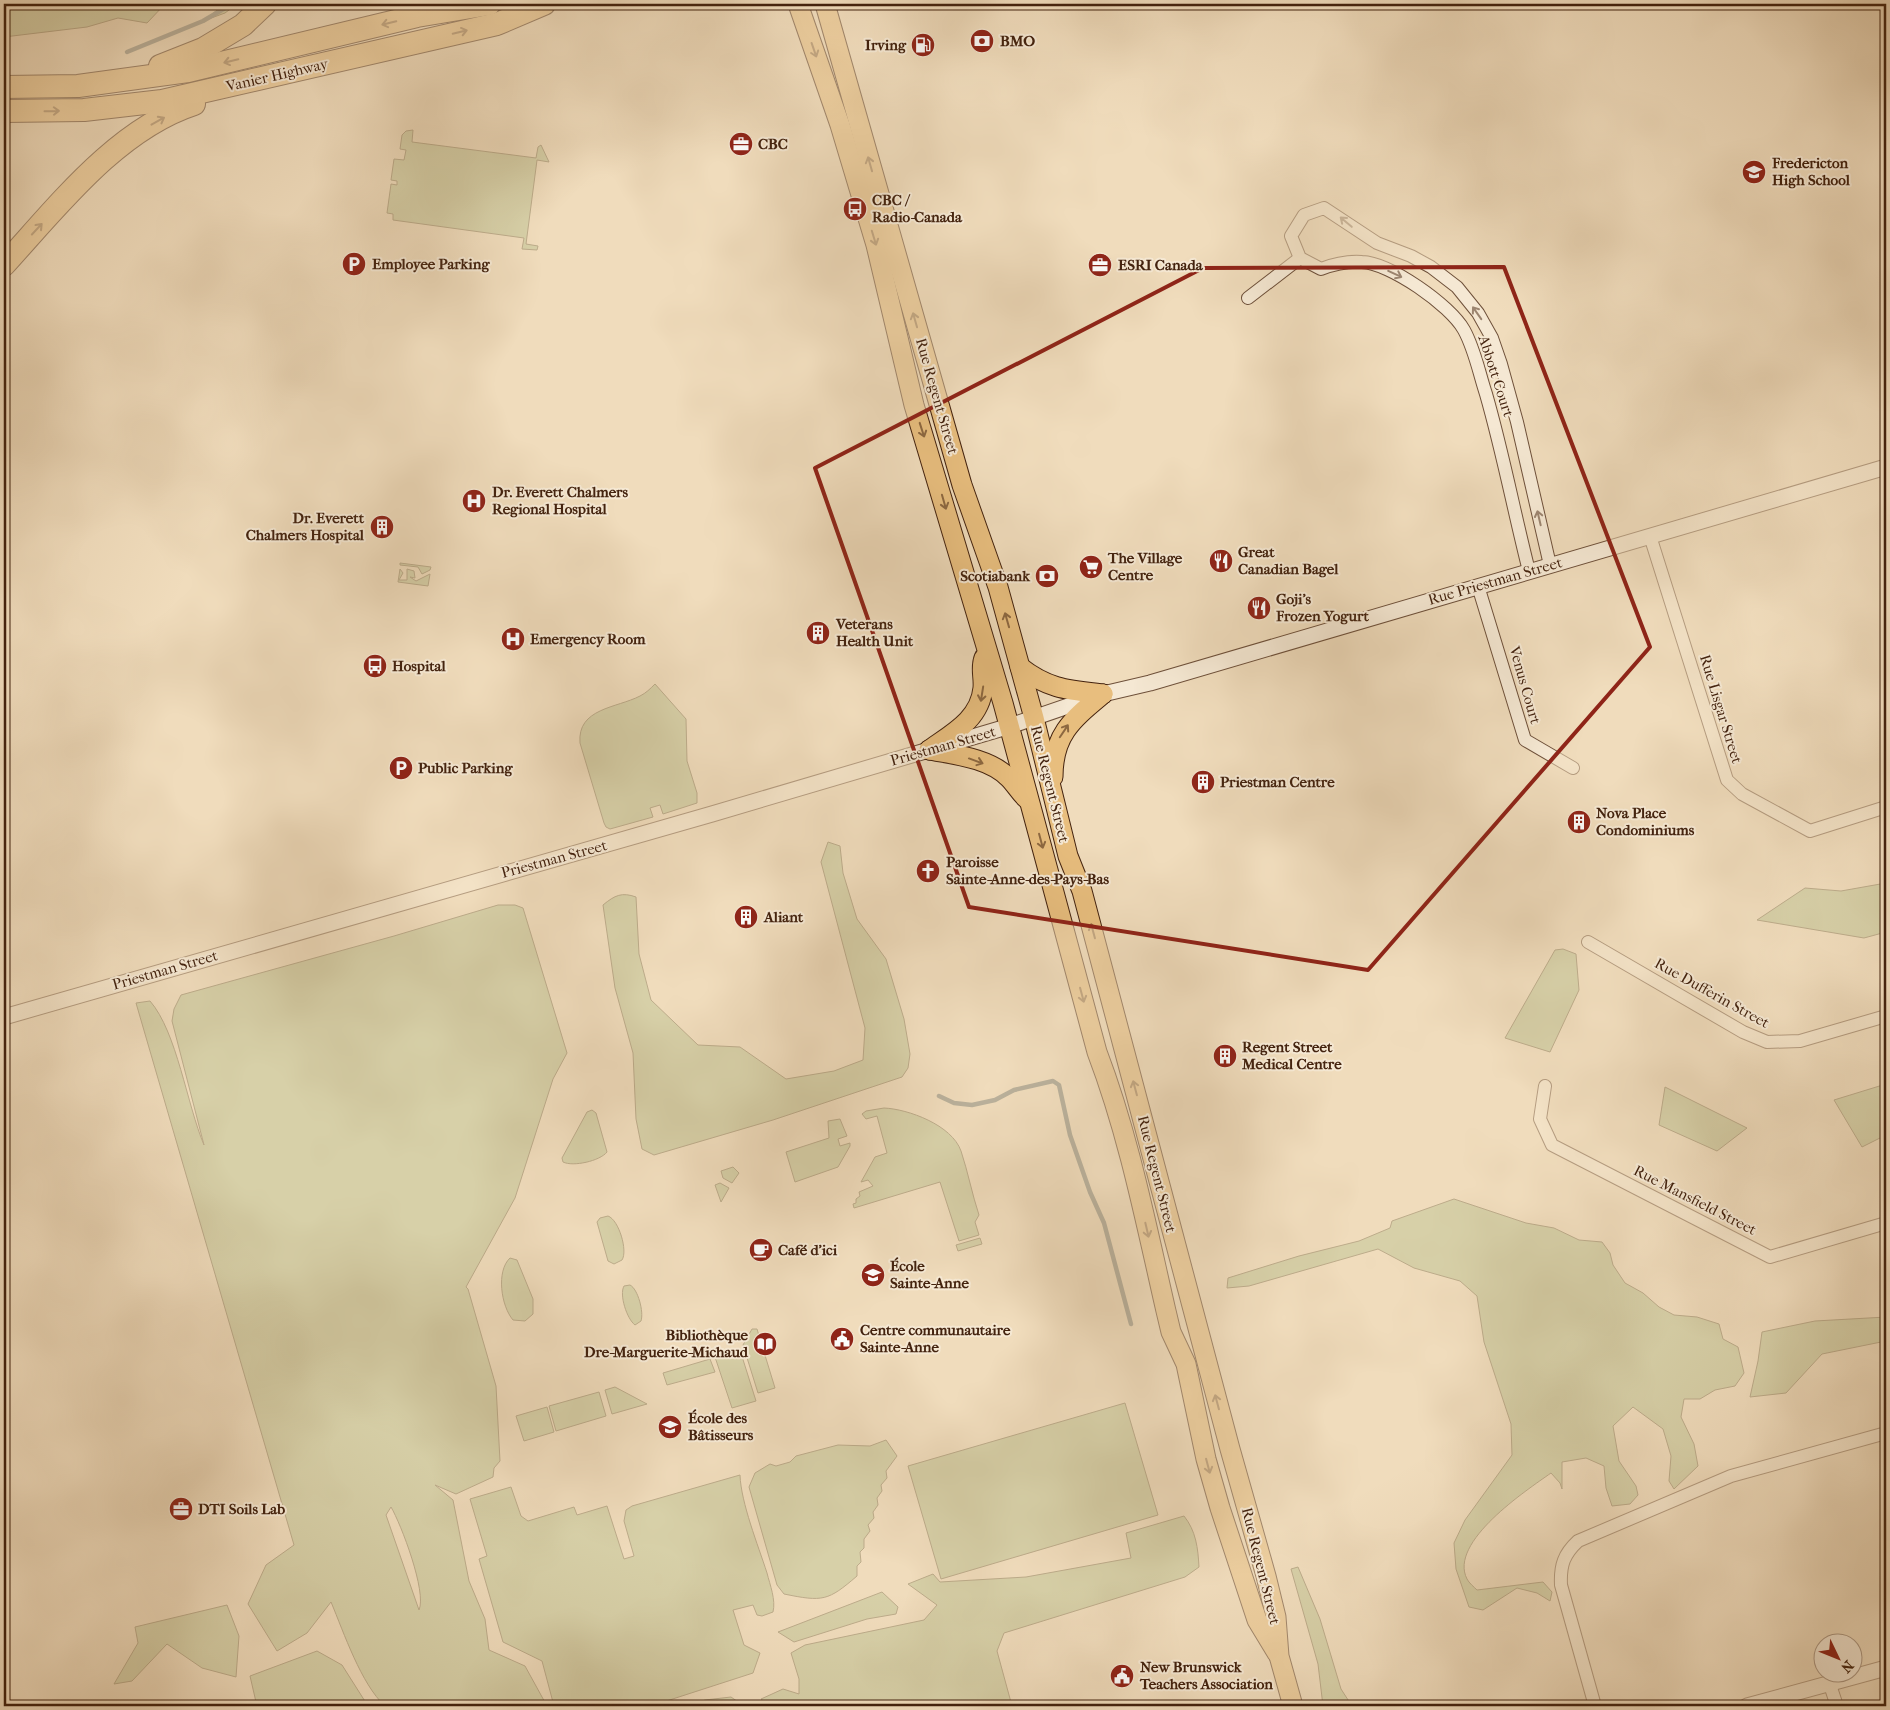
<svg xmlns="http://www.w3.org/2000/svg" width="1890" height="1710" font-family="'IM FELL French Canon',serif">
<rect width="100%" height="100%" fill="#f0dcbc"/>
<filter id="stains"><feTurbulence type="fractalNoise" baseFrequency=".004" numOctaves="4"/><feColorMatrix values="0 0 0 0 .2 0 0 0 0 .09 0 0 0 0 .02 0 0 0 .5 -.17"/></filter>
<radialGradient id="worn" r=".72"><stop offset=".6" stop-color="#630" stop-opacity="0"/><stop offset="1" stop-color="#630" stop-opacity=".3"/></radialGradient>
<g fill="#b9c091" stroke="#7e7150" fill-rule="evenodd">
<path d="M4,4h161l-18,19 -29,-5 -31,9 -83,10z"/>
<path d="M225,4h12l-12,9 -22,8z"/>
<path d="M413,130l-1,12 124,16 2,-11 3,-2 8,17 -12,-2 -11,84 12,2 -1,4 -15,-1 2,-11 -131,-18v-6l-6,-1 4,-29 6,1v-4l-6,-1 3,-21 10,1 2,-10 -6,-1 2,-14 4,-4z"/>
<path d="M400,563l31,4 -1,3 -8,4 -4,-7 -18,-2z"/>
<path d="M400,569l3,4 -4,7h8v-11l7,2 1,7 -5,-1 6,4 14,-7 -2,12 -30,-4z"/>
<path d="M655,684l31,35 1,42 10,32v10l-34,11 -3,-9 -10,3 3,9 -43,12 -4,-2 -2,-4 -24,-80c-3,-35 37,-35 60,-47 6,-3 10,-7 15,-12z"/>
<path d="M828,842l12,4 3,27 14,46 29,40 18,60 6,35 -2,14 -6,9 -129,43 -119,35 -12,-6 -6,-30 -3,-66 -18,-65 -12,-83c12,-10 19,-13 33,-8l3,57 12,46 47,45 42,2 46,32 48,-8 29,-11 2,-32 -44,-166z"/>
<path d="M1886,883v49l-22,6 -107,-18 48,-32 36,3z"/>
<path d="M498,905h17l8,3 44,145 -14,26 -38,119 -49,89 2,2 28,97 4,75 -6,7 -1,9 -37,17 -21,-9 18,15 16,81 16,38 4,31 36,16 22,40h-162c-24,-22 -41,-73 -54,-104l-24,31 -30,18 -29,-47 18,-39 28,-20 -158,-542 14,-2c27,31 37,104 54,144l-32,-124 2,-12 7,-14 213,-59zM391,1507c10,17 36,85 28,103l-33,-95z"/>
<path d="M1563,949l13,5 3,36 -29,62 -45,-14 50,-88z"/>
<path d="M1886,1084v51l-24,12 -28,-47z"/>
<path d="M1665,1087l82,41 -30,23 -58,-26z"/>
<path d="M884,1108c24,1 68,17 77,43 7,21 11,43 18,64l-4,7 4,13 -20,6 -19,-59 -86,26 -1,-4 3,-1v-4l4,-3 -1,-4 14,-6 -5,-6 -7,2 14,-25 12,-4 -10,-37 -11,3 -4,-5 4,-3z"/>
<path d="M592,1110l4,3 11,39c-7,9 -34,15 -44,10l-1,-4 25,-46z"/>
<path d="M840,1119l7,17 -9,3 2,7 10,-3v3l-12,21 -43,15 -9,-30 43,-14 -1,-17z"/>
<path d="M733,1167l6,6 -7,10 -9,-5 -2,-7z"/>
<path d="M720,1183l9,5 -8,14 -6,-17z"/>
<path d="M1454,1199l72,24 28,5 25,12 23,2 8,11 3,12 12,18 18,10 16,14 15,8 23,2 22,7 4,15 15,8 6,26 -9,13 -20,4 -15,9h-16l-3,18 13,27 4,22 -24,23 -5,-8 2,-25 -8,-27 -30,-22 -20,19 6,35 17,25 2,9 -8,9 -18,2 -6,-18 -2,-22 -18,-8 -24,4v27l-2,-6 -9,-10c-24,17 -103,69 -84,106 2,4 7,8 10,11l66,-8 9,10 -2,9 -13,-8 -20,-5 -34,22 -14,-3 -13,-38 -2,-26 11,-23 47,-65 -1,-31 -27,-82 -7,-46 -17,-15 -46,-13 -36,-19 -129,37 -22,2 1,-10 71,-22 60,-15 31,-13 2,-7z"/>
<path d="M608,1216c11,4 20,35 14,44l-8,4 -6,-3 -11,-39 3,-4z"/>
<path d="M980,1238l2,6 -24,7 -2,-6z"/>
<path d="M510,1258l7,2 16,39v15l-8,7 -12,-1c-12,-14 -17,-49 -3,-62z"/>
<path d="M630,1285c8,4 14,27 11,36l-6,4c-8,-6 -16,-30 -11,-39z"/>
<path d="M1886,1317v24l-64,13 -36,39 -36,4 8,-36 4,-29 53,-11z"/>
<path d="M752,1329h5l18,59 -17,5 -15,-48z"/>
<path d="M740,1350l16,51 -24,7 -17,-51z"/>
<path d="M710,1359l5,13 -48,13 -4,-12z"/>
<path d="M615,1387l32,17 -35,10 -7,-24z"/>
<path d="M599,1392l7,24 -50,15 -7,-25z"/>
<path d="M1125,1403l33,112 -217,64 -33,-113z"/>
<path d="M547,1407l7,25 -30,9 -8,-25z"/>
<path d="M886,1440l11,16 -11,15 1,7 -6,7 1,6 -5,7 1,7 -5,7 1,6 -6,7 2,6 -6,8v9l-4,4 1,10 -4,4v10c-29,25 -34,26 -73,18l-7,-9 -28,-98 6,-14 15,-9 6,2 14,-4 6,-6 42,-11 32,1z"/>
<path d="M740,1475c1,28 18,70 27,98 3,12 9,27 6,39l-11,4 -5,-1 -4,-10 -20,5 11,35 16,8 -7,20 -102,33h-97l-12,-45 -39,-19 -24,-83 8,-3 -17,-57 41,-12 10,29 7,5 46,-14 3,8 30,-9 17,53 10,-3 -10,-35 2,-11 6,-4z"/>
<path d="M1184,1516c12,15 14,32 15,51l-14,10 -181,56 -7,18 15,55h-133l-6,-5 -35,5h-68l-9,-7 22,-10 16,5v-15l-8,-26 14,-8 119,-25 13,-15 -29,-21 25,-10 7,8 86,-5 105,-19 -5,-25z"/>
<path d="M1298,1567l22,52 21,70 11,17h-29l-5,-42 -27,-95z"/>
<path d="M882,1592l16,15 -2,7 -29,5 -73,23 -16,-10z"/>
<path d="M227,1605l12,31 -3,41 -34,-9 -35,-24 -35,37 -18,3 24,-41 -3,-16z"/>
<path d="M317,1651l25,14 26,41h-101l-11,-4 -6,-26z"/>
<path d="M731,1697l13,9h-59l20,-6z"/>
</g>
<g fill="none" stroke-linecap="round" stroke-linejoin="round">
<g stroke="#797d75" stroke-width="4.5">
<path d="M127,52l76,-31 29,-17"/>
<path d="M939,1096l15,7 18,2 23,-5 19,-10 39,-9 6,4 11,50 20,57 14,31 27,101"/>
</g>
<g stroke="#6e503a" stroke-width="14">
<g id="minor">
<path d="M1248,298l52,-40"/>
<path d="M1650,536l77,244 15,14 68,37 76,-24"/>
<path d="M1529,571c-15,-59 -26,-118 -43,-177 -7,-21 -11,-44 -22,-64 -14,-25 -74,-67 -102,-68 -14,-1 -28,2 -41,7l-21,-11 -9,-22 13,-21 20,-7 53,35 34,13 20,11 26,20 21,26 14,25 9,26 16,58 33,143"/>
<path d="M1478,586l47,154 48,28"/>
<path d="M1588,942l155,90 24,10 33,-1 86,-25"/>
<path d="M1545,1086l-5,33 12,26 218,112 116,-34"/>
<path d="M1830,1685l7,21"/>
<path d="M1595,1706l-34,-121c-1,-20 3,-31 17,-44l153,-65 155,-43"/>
</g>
</g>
<g stroke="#6e503a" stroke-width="17">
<g id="tertiary">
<path d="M4,1017l708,-203 298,-88 93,-32 47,-11 736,-216"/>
<path d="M1747,1706l139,-38"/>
</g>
</g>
<g stroke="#43220e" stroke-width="21">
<g id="primary">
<path d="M798,4l42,121 36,120 38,160 89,298 94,349c32,84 49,172 69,259l5,21 15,32 20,95 14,49 37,112 20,33"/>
<path d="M825,4l137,481 36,102 36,131 34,138 14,35 148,558 36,127 10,41 3,39 14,50"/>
<path d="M1020,667c28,22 48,23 83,27"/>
<path d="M929,750c24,-17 51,-31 54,-62 1,-11 -3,-20 1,-30"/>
<path d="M929,750c27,5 60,8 80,28 7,7 11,15 18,21"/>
<path d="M1053,777c0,-43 20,-58 50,-83"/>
</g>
</g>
<g stroke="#43220e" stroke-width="24">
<g id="motorway">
<path d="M160,66l43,-17 40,-24 22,-21"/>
<path d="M4,87l74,-1 110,-15 229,-55 72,-12"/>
<path d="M4,111l80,-1 78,-9 335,-77 47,-20"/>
<path d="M4,265c53,-58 113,-136 190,-161"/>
</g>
</g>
<use href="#minor" stroke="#f5e8d3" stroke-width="12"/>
<use href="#tertiary" stroke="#f5e8d3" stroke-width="15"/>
<use href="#primary" stroke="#e8be7e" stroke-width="19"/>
<use href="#motorway" stroke="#e8be7e" stroke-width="22"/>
</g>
<defs><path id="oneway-shaft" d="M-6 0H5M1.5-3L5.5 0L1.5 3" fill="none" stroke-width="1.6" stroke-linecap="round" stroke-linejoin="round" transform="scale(1.25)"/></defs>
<g stroke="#8d6840">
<use href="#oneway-shaft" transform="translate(389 23) rotate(166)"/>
<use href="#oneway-shaft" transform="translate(460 32) rotate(-13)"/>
<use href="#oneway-shaft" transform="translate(814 50) rotate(71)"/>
<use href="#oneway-shaft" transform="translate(231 61) rotate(167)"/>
<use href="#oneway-shaft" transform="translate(52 111) rotate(-1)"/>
<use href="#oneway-shaft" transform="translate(158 121) rotate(-29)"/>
<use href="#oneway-shaft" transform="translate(870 164) rotate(-106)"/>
<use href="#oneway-shaft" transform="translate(37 229) rotate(-47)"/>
<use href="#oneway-shaft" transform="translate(874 238) rotate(73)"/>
<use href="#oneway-shaft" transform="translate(915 320) rotate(-106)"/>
<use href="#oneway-shaft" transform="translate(922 430) rotate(72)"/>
<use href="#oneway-shaft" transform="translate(944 502) rotate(74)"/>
<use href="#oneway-shaft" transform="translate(1007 620) rotate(-106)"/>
<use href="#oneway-shaft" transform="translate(982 694) rotate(99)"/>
<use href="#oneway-shaft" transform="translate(1064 731) rotate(-56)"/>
<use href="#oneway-shaft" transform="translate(976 761) rotate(20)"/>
<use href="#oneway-shaft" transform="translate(1041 841) rotate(75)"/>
<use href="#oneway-shaft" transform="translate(1093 931) rotate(-105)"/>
<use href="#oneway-shaft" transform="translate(1082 995) rotate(75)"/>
<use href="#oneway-shaft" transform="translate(1135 1088) rotate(-105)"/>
<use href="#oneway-shaft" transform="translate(1147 1230) rotate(77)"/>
<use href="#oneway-shaft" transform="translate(1217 1402) rotate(-105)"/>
<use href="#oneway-shaft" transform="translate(1208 1466) rotate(75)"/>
</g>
<g stroke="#9c8570">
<use href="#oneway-shaft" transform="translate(1346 222) rotate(-140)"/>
<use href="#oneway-shaft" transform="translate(1395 274) rotate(25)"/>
<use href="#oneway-shaft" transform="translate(1477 313) rotate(-125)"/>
<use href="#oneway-shaft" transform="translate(1539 518) rotate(-103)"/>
</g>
<path d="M0 0H1890V1710H0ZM1504,267l146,380 -282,323 -399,-63 -154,-439 388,-200z" fill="#f0dcbc" fill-opacity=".55" fill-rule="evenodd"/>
<path fill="none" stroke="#8f2418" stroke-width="4" stroke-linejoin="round" d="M1504,267l146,380 -282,323 -399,-63 -154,-439 388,-200z"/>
<defs>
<g id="bank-disc" transform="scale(1.25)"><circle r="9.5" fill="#8f2418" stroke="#f5e8d3"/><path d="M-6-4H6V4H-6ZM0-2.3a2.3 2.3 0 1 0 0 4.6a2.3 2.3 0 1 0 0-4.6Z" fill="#fff"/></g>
<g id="fuel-disc" transform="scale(1.25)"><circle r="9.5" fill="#8f2418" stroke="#f5e8d3"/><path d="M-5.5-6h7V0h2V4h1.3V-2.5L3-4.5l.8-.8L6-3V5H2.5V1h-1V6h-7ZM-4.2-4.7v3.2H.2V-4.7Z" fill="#fff"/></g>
<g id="office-disc" transform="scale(1.25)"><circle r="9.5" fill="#8f2418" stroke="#f5e8d3"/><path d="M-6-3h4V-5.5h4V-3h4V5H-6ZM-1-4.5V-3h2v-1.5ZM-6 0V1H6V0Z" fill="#fff"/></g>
<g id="school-disc" transform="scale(1.25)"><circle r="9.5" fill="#8f2418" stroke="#f5e8d3"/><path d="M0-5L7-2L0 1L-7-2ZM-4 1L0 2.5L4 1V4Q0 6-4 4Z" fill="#fff"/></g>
<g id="bus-disc" transform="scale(1.25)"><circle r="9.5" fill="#8f2418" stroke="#f5e8d3"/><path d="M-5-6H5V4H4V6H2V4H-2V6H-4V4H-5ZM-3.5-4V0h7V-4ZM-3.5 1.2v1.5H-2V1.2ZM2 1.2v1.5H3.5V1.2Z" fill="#fff"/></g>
<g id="parking-disc" transform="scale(1.25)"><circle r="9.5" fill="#8f2418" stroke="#f5e8d3"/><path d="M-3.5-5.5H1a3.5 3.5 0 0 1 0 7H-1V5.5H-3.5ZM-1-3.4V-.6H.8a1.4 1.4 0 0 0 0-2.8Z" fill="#fff"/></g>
<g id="hospital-disc" transform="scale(1.25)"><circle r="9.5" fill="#8f2418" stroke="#f5e8d3"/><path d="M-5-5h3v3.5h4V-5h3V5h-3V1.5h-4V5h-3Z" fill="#fff"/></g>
<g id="building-disc" transform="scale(1.25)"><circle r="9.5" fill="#8f2418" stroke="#f5e8d3"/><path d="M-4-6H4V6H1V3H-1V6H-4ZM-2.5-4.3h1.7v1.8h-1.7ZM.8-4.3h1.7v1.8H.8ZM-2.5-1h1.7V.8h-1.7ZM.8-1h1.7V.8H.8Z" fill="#fff"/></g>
<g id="restaurant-disc" transform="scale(1.25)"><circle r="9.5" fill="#8f2418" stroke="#f5e8d3"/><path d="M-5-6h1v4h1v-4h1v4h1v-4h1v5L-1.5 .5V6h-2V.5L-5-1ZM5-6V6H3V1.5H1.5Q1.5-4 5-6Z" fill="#fff"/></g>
<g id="supermarket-disc" transform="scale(1.25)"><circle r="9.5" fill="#8f2418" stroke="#f5e8d3"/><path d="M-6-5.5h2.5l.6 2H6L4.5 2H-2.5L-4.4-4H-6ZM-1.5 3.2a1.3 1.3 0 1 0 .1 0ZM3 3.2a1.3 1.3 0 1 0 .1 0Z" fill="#fff"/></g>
<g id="church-disc" transform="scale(1.25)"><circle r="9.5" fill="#8f2418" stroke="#f5e8d3"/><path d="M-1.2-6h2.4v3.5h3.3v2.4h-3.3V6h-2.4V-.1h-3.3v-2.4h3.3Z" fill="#fff"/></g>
<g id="cafe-disc" transform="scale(1.25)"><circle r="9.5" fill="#8f2418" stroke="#f5e8d3"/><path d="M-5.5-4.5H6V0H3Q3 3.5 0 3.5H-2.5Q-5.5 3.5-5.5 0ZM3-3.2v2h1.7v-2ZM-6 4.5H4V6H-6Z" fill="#fff"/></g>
<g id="civic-disc" transform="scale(1.25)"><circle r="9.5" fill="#8f2418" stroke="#f5e8d3"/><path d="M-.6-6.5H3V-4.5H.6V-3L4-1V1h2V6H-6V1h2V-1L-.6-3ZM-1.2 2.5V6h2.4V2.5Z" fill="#fff"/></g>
<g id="library-disc" transform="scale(1.25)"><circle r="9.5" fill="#8f2418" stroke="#f5e8d3"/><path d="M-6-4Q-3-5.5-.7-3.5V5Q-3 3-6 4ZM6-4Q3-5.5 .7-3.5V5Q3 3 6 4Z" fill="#fff"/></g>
</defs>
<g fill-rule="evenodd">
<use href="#bank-disc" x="982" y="41"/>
<use href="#fuel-disc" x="923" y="45"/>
<use href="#office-disc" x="741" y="144"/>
<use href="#school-disc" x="1754" y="172"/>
<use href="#bus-disc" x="855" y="209"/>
<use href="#parking-disc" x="354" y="264"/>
<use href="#office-disc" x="1100" y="265"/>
<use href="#hospital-disc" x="474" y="501"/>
<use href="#building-disc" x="382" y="527"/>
<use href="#restaurant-disc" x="1221" y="561"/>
<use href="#supermarket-disc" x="1091" y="567"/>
<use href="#bank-disc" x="1047" y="576"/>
<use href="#restaurant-disc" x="1259" y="608"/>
<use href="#building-disc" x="818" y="633"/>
<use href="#hospital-disc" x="513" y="639"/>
<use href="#bus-disc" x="375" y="666"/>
<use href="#parking-disc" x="401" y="768"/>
<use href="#building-disc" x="1203" y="782"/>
<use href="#building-disc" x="1579" y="822"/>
<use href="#church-disc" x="928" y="871"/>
<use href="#building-disc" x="746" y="917"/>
<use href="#building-disc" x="1225" y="1056"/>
<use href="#cafe-disc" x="761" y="1250"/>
<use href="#school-disc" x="873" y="1275"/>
<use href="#civic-disc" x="842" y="1339"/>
<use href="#library-disc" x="765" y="1344"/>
<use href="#school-disc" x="670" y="1427"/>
<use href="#office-disc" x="181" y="1509"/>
<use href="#civic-disc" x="1122" y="1676"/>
</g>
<g text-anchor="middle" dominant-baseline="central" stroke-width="4" stroke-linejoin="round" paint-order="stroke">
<g font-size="15" font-weight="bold" fill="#43220e" stroke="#f5e8d3" text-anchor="start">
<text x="1000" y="41">BMO</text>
<text x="906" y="45" text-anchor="end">Irving</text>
<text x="758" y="144">CBC</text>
<text x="1772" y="163">Fredericton<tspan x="1772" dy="17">High School</tspan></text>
<text x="872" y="200">CBC /<tspan x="872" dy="17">Radio-Canada</tspan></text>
<text x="372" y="264">Employee Parking</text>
<text x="1118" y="265">ESRI Canada</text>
<text x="492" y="492">Dr. Everett Chalmers<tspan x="492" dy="17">Regional Hospital</tspan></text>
<text x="364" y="518" text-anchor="end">Dr. Everett<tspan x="364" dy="17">Chalmers Hospital</tspan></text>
<text x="1238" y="552">Great<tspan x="1238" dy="17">Canadian Bagel</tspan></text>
<text x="1108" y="558">The Village<tspan x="1108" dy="17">Centre</tspan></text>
<text x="1030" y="576" text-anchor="end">Scotiabank</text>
<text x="1276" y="599">Goji's<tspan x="1276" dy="17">Frozen Yogurt</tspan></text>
<text x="836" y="624">Veterans<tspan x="836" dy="17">Health Unit</tspan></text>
<text x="530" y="639">Emergency Room</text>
<text x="392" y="666">Hospital</text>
<text x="418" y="768">Public Parking</text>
<text x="1220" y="782">Priestman Centre</text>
<text x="1596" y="813">Nova Place<tspan x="1596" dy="17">Condominiums</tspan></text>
<text x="946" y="862">Paroisse<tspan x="946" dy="17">Sainte-Anne-des-Pays-Bas</tspan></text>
<text x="764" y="917">Aliant</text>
<text x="1242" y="1047">Regent Street<tspan x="1242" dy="17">Medical Centre</tspan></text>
<text x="778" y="1250">Café d'ici</text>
<text x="890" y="1266">École<tspan x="890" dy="17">Sainte-Anne</tspan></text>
<text x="860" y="1330">Centre communautaire<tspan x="860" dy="17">Sainte-Anne</tspan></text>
<text x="748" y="1335" text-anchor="end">Bibliothèque<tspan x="748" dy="17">Dre-Marguerite-Michaud</tspan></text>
<text x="688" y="1418">École des<tspan x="688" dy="17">Bâtisseurs</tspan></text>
<text x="198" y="1509">DTI Soils Lab</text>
<text x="1140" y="1667">New Brunswick<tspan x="1140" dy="17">Teachers Association</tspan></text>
</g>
<g font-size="15" fill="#43220e" stroke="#f5e8d3">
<text transform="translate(277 75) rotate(-13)">Vanier Highway</text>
<text transform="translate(1496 376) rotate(72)">Abbott Court</text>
<text transform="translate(937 396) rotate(74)">Rue Regent Street</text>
<text transform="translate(1495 581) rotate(-16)">Rue Priestman Street</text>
<text transform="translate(1525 685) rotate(74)">Venus Court</text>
<text transform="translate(1721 709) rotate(73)">Rue Lisgar Street</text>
<text transform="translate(943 746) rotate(-16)">Priestman Street</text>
<text transform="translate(1050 784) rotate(76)">Rue Regent Street</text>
<text transform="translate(554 859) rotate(-15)">Priestman Street</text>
<text transform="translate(165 970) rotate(-16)">Priestman Street</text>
<text transform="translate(1712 993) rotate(29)">Rue Dufferin Street</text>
<text transform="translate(1157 1174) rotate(76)">Rue Regent Street</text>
<text transform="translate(1695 1200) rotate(27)">Rue Mansfield Street</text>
<text transform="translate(1261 1566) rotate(76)">Rue Regent Street</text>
</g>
</g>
<rect width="1890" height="1710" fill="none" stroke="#f0dcbc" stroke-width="20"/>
<rect x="5" y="5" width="1880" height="1700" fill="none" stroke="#43220e" stroke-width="2.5"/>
<rect x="10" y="10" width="1870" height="1690" fill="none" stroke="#43220e"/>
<g transform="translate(1838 1658) rotate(133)"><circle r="24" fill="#f5e8d3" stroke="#ae9984"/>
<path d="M0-4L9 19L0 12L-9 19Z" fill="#8f2418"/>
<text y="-8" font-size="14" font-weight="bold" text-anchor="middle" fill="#43220e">N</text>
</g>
<rect width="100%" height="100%" filter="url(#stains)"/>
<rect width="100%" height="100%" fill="url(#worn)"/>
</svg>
